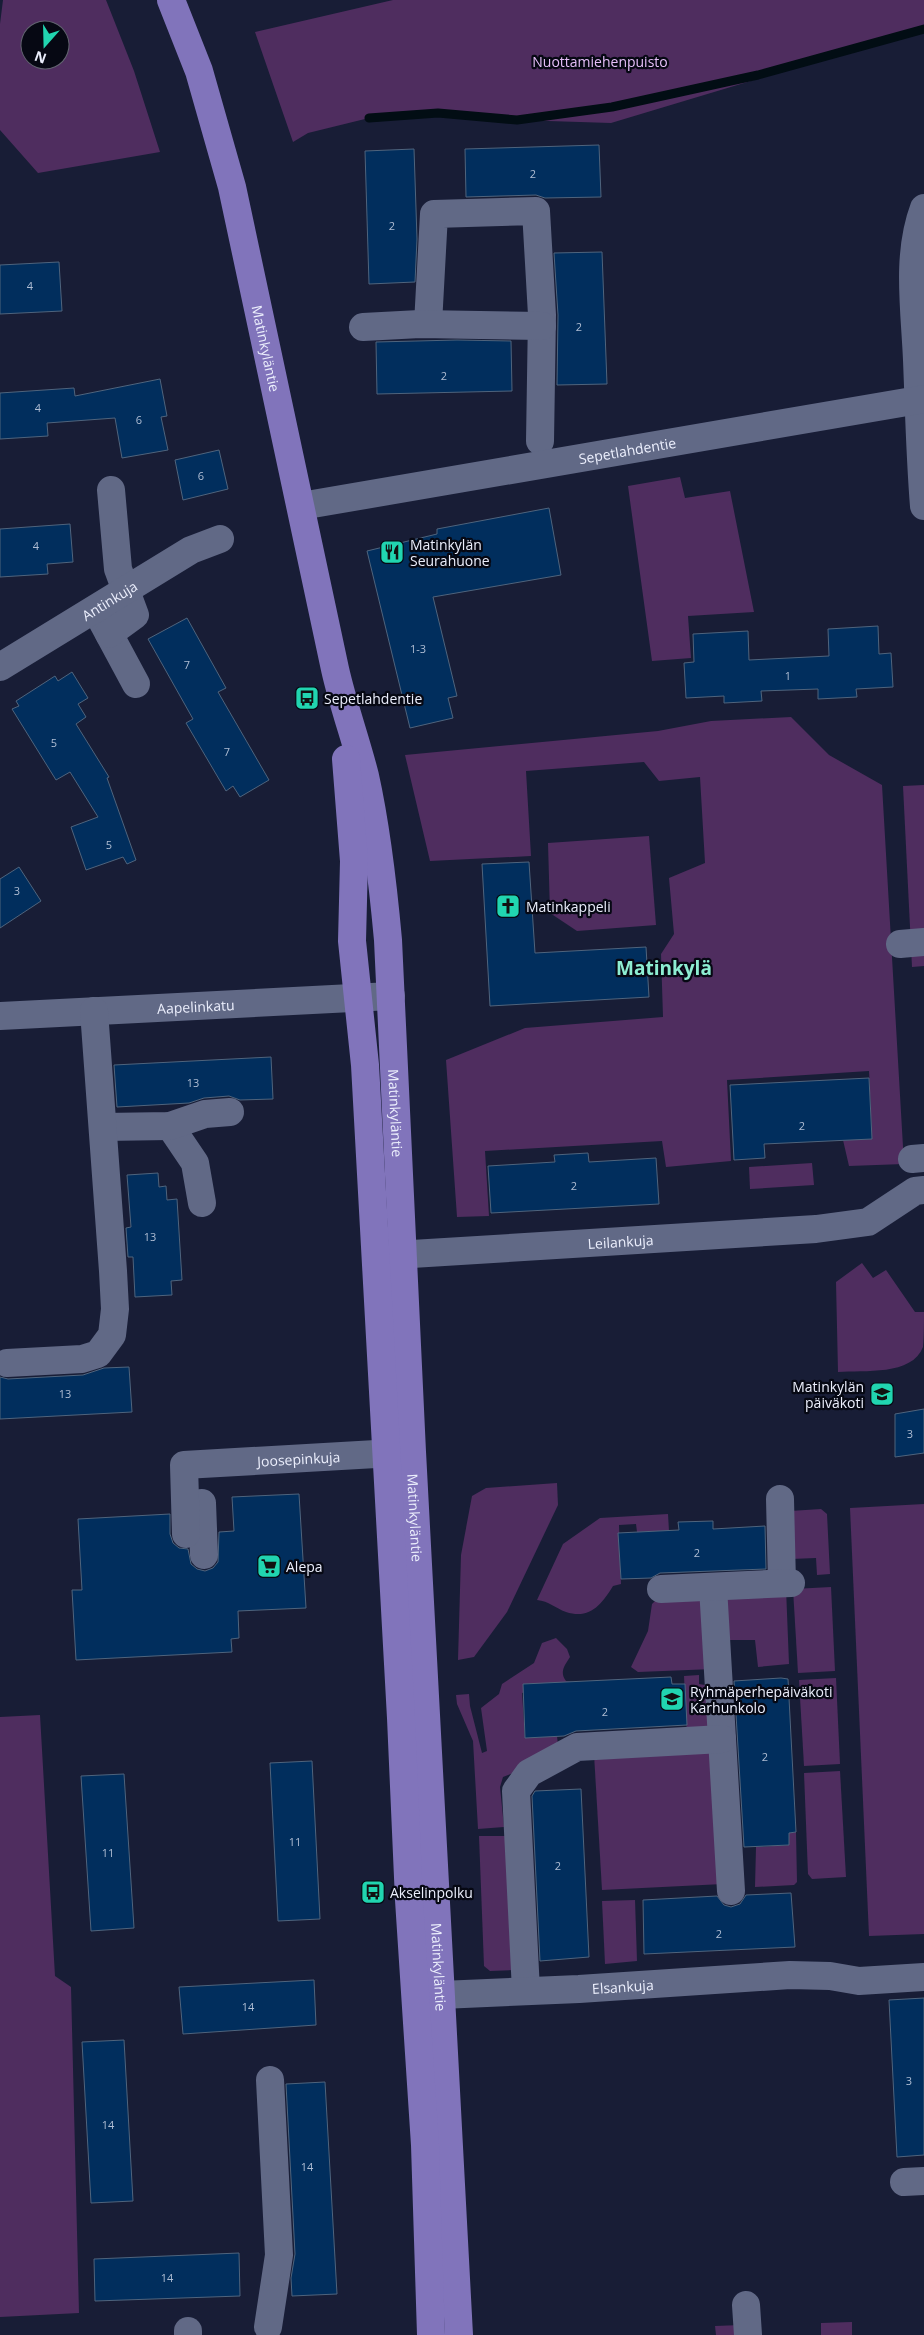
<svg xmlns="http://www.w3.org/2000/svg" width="924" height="2335" font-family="'Open Sans',sans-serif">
<rect width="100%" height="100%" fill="#181d36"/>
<g fill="#4f2d5f" fill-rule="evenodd">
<path d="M3,0h103l28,71 26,81 -122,21 -38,-43v-106zM30,30h30v30h-30z"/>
<path d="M393,0h531v29l-313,94 -94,-3 -79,-7 -69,5 -61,15 -15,9 -38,-110z"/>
<path d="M680,477l5,21 45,-7 24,121 -66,4 3,42 -39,3 -24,-175z"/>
<path d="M791,717l38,38 53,30 22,379 -55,2 -6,-26 29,-2 -3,-67 -142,9 4,81 -65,6 -4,-26 -177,10 4,65 -32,1 -11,-157 79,-32 138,-11 -2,-63 13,-20 -5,-56 36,-15 -5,-86 -41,4 -15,-19 -118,9 5,85 -101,5 -25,-106 253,-24 53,-10z"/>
<path d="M924,785v181l-12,1 -9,-181z"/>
<path d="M649,836l7,89 -79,6 -27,-18 -2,-70z"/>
<path d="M812,1163l2,22 -64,4 -1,-22z"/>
<path d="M862,1263l11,15 13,-8 29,42h9c0,10 0,25 -1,35 -11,29 -59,23 -85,25l-2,-90z"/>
<path d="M557,1483l1,22 -51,107 -33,45 -16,3 3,-105 11,-59 14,-8z"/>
<path d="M924,1504v430l-55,2 -19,-428z"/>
<path d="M821,1509l6,5 3,60 -13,1 -1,-17 -25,1 -1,-48z"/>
<path d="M668,1514l1,17 -32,1 -1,-8 -17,1 2,59 -8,2c-11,18 -23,34 -47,26 -11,-4 -17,-11 -29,-12l26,-56 37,-26z"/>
<path d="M831,1587l4,84 -37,2 -5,-84z"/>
<path d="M786,1588l3,76 -31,3 -3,-27h-31l-3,-37 13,-11z"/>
<path d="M710,1594l4,75 -76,3 -7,-5 17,-36 4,-27 6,-6z"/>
<path d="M556,1638l11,11 3,8c-5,8 -11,15 -4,24l8,1 -52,11 3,45 32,-2 2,19 -56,22 -3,10 4,40 -26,2 -5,-88 -16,-37 -1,-9 13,-1 1,12 12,47 5,-2 -6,-43 18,-14 3,-10 32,-21 8,-20z"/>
<path d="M699,1675v9l6,1 8,45 -26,6 -3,-60z"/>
<path d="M836,1678l4,86 -36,2 -5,-86z"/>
<path d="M40,1715l15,261 16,11 8,326 -79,4v-600z"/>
<path d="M716,1748l7,136 -121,6 -8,-136z"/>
<path d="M840,1771l6,106 -34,2 -4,-5 -4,-101z"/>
<path d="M796,1832l1,50 -3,3 -39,2 1,-40 33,-2v-12z"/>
<path d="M479,1836h30l5,134 -24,1 -6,-5z"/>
<path d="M635,1900l2,61 -32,3 -3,-63z"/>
<path d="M852,2322v13h-31v-12z"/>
<path d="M741,2325l1,10h-26l-1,-9z"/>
</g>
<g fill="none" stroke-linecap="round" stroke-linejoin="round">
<path stroke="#020d14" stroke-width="9" d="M369,118l69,-5 79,7 95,-13 146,-32 166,-46"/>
</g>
<g fill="#012e5d" stroke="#4f647d">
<path d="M599,145l2,52 -56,1 -9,-3 -70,2 -1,-48z"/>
<path d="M414,149l3,90 -2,43 -46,2 -4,-133z"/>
<path d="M602,252l5,132 -50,1 1,-70 -4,-62z"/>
<path d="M59,262l3,49 -62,3v-49z"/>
<path d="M457,340l54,1 1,50 -135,3 -1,-52z"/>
<path d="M160,379l7,37 -6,1 7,33 -46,8 -7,-40 -68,5 1,13 -48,3v-46l74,-5 1,8z"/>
<path d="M219,450l9,39 -45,11 -8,-40z"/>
<path d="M549,508l12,67 -128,22 24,99 -9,2 5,20 -43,10 -43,-177 70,-17v-5z"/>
<path d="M70,524l3,38 -26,2 1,10 -48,3v-48z"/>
<path d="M187,618l39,70 -8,4 51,88 -29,17 -7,-11 -7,5 -40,-68 7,-4 -45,-80z"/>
<path d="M878,626l1,28 12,-1 2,34 -37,2 1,8 -39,2v-10l-57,2 1,10 -38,2v-7l-38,2 -2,-35 10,-1 -1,-28 55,-3 1,29 80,-4 -1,-27z"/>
<path d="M72,672l16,26 -10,6 8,13 -10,7 33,53 -2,1 29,82 -9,4 -4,-7 -37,13 -15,-43 27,-10 -28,-45 -14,8 -44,-71 7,-3 -3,-5 39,-25 3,5z"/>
<path d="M529,862l6,91 111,-6 3,50 -159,9 -8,-142z"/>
<path d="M19,867l22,34 -41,27v-49z"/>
<path d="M271,1057l2,42 -33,1 -11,-4 -25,2 -15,5 -72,4 -3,-42z"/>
<path d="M869,1078l3,61 -108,5 1,14 -31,2 -4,-75z"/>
<path d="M588,1153l1,9 67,-4 3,46 -168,9 -3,-47 67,-4 -1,-7z"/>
<path d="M158,1173l1,14 7,-1 1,14 10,-1 5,81 -11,1 1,14 -37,2 -2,-40h-5l-2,-29 5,-1 -4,-52z"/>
<path d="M129,1367l3,45 -132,7v-42l8,2 75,-4 21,-7z"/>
<path d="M924,1409v44l-29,4v-43z"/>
<path d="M299,1494l7,114 -68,3 1,27 -8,1 1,13 -156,8 -4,-70h10l-4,-71 92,-5v20l3,9 6,5 9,1 3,15 6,5 8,2 8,-3 5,-6 1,-30 15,-1 -2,-34z"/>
<path d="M713,1521v8l52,-3 1,43 -106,4 -9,5 -30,1 -3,-46 61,-3 -1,-8z"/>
<path d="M671,1677l1,7h13l2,41 -111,6 -12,5 -39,2 -2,-54z"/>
<path d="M781,1678l7,1 8,153 -7,1v12l-45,2 -10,-166z"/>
<path d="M312,1761l8,158 -42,2 -8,-158z"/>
<path d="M124,1774l10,154 -43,3 -10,-155z"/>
<path d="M581,1789l8,168 -49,4 -8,-165 3,-5z"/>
<path d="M791,1893l4,54 -151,7 -1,-54 74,-4 7,9 7,2 9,-3 6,-9z"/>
<path d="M314,1980l2,45 -133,9 -4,-47z"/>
<path d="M924,1998v157l-27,2 -8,-157z"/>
<path d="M124,2040l9,161 -42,2 -9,-161z"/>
<path d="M325,2082l12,212 -45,2 -1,-18 4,-24 -9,-170z"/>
<path d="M239,2253l1,43 -145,5 -1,-42z"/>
</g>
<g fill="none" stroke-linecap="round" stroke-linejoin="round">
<g stroke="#616986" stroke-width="28">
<path d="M924,208c-18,48 -9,102 -7,152 2,49 3,97 7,146"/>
<path d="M428,324l6,-110 102,-3 6,104 -2,126"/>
<path d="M363,327l57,-3 122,2"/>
<path id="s1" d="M301,506l623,-107"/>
<path d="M101,619l35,65"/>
<path d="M109,634l26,-19 -17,-46 -7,-79"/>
<path id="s2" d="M0,667l191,-117 29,-11"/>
<path d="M900,944l24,-2"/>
<path id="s3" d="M0,1016l391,-20"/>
<path d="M170,1126l25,37 7,40"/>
<path d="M103,1127l67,-1 35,-12 25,-2"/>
<path d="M912,1159l12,-1"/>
<path id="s4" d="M379,1256l437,-27 52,-7 47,-31 9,-1"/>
<path d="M7,1363l75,-4 16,-5 14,-19 3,-26 -2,-38 -19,-260"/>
<path d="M780,1499l2,84"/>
<path d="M202,1503l2,52"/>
<path id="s5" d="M186,1534l-2,-69 227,-13"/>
<path d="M713,1587l18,304"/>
<path d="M661,1589l130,-6"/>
<path d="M526,1991l-10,-200 13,-18 48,-26 145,-8"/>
<path id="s6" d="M418,1996l161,-7 211,-14 40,1 29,5 65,-4"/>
<path d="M904,2182l20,-1"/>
<path d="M746,2305l2,30"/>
<path d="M268,2327l11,-72 -9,-175"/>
<path d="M188,2331v4"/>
</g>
<g stroke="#8174bb" stroke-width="28">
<path id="s7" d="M171,0l28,71 33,116 103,482c8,36 21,71 30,107 12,54 18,109 23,164l24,512 47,883"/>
<path d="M346,759l8,102 -2,80 13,124 36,653 8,182 16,245 6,190"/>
</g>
</g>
<defs>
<g id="restaurant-square" transform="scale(1.25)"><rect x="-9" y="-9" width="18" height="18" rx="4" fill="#21d5b0" stroke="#060813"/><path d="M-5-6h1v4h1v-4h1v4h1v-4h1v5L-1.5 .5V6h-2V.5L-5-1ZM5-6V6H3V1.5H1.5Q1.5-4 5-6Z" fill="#111"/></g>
<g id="bus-square" transform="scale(1.25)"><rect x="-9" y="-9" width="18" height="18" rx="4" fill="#21d5b0" stroke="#060813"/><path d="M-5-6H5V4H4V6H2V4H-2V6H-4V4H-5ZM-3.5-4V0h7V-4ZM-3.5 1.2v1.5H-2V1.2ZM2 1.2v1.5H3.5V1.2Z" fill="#111"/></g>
<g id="church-square" transform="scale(1.25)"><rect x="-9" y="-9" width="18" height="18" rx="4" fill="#21d5b0" stroke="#060813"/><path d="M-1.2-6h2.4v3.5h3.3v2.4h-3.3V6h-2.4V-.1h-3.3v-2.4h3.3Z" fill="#111"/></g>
<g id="school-square" transform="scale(1.25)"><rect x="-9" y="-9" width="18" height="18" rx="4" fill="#21d5b0" stroke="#060813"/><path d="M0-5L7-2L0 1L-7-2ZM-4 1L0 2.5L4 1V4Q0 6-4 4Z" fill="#111"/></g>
<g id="supermarket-square" transform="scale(1.25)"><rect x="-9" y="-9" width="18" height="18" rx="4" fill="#21d5b0" stroke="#060813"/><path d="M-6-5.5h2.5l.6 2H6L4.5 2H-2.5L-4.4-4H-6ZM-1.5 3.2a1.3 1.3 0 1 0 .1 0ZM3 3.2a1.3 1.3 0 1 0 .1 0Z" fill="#111"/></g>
</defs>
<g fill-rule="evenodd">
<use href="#restaurant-square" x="392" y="552"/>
<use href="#bus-square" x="307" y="698"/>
<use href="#church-square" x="508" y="906"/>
<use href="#school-square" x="882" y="1394"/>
<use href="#supermarket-square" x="269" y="1566"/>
<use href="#school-square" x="672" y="1699"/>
<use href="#bus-square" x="373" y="1892"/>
</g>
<g text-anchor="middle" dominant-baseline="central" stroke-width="4.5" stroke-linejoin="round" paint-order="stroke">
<g font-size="11" fill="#b0bed4">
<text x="533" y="173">2</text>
<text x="392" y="225">2</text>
<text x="30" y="285">4</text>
<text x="579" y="326">2</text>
<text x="444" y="375">2</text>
<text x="38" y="407">4</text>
<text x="139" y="419">6</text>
<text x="201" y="475">6</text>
<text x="36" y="545">4</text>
<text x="418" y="648">1-3</text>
<text x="187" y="664">7</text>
<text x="788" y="675">1</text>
<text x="54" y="742">5</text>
<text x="227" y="751">7</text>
<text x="109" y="844">5</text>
<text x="17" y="890">3</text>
<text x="193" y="1082">13</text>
<text x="802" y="1125">2</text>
<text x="574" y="1185">2</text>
<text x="150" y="1236">13</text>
<text x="65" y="1393">13</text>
<text x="910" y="1433">3</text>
<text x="697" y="1552">2</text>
<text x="605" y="1711">2</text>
<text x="765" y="1756">2</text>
<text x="295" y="1841">11</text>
<text x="108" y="1852">11</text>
<text x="558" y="1865">2</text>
<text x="719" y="1933">2</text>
<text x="248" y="2006">14</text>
<text x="909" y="2080">3</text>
<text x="108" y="2124">14</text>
<text x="307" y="2166">14</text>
<text x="167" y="2277">14</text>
</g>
<g font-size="14" fill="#e6bff9" stroke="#060813">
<text x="600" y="61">Nuottamiehenpuisto</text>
</g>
<g font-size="14" fill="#ebeefc" stroke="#060813">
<text stroke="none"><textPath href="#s7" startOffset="362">Matinkyläntie</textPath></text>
<text stroke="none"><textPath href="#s1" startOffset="331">Sepetlahdentie</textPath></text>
<text stroke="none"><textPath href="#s2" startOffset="128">Antinkuja</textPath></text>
<text stroke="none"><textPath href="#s3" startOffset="196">Aapelinkatu</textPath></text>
<text stroke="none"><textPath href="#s7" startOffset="1140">Matinkyläntie</textPath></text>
<text stroke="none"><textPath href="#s4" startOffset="242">Leilankuja</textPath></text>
<text stroke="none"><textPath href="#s5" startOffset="184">Joosepinkuja</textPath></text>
<text stroke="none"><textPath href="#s7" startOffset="1545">Matinkyläntie</textPath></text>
<text stroke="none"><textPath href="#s7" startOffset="1995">Matinkyläntie</textPath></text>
<text stroke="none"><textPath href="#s6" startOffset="205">Elsankuja</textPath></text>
</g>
<g font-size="14" fill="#ebeefc" stroke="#060813" text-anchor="start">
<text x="410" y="544">Matinkylän<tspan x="410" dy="16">Seurahuone</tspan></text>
<text x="324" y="698">Sepetlahdentie</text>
<text x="526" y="906">Matinkappeli</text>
<text x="864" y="1386" text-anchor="end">Matinkylän<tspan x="864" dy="16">päiväkoti</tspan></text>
<text x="286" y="1566">Alepa</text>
<text x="690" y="1691">Ryhmäperhepäiväkoti<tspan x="690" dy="16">Karhunkolo</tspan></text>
<text x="390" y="1892">Akselinpolku</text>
</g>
<g font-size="19" font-weight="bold" fill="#8dedd2" stroke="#060813">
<text x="664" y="968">Matinkylä</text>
</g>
</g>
<g transform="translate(45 45) rotate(200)"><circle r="24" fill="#060813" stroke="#626470"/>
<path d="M0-4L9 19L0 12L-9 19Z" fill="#21d5b0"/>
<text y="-8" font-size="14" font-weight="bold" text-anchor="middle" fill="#ebeefc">N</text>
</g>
</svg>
